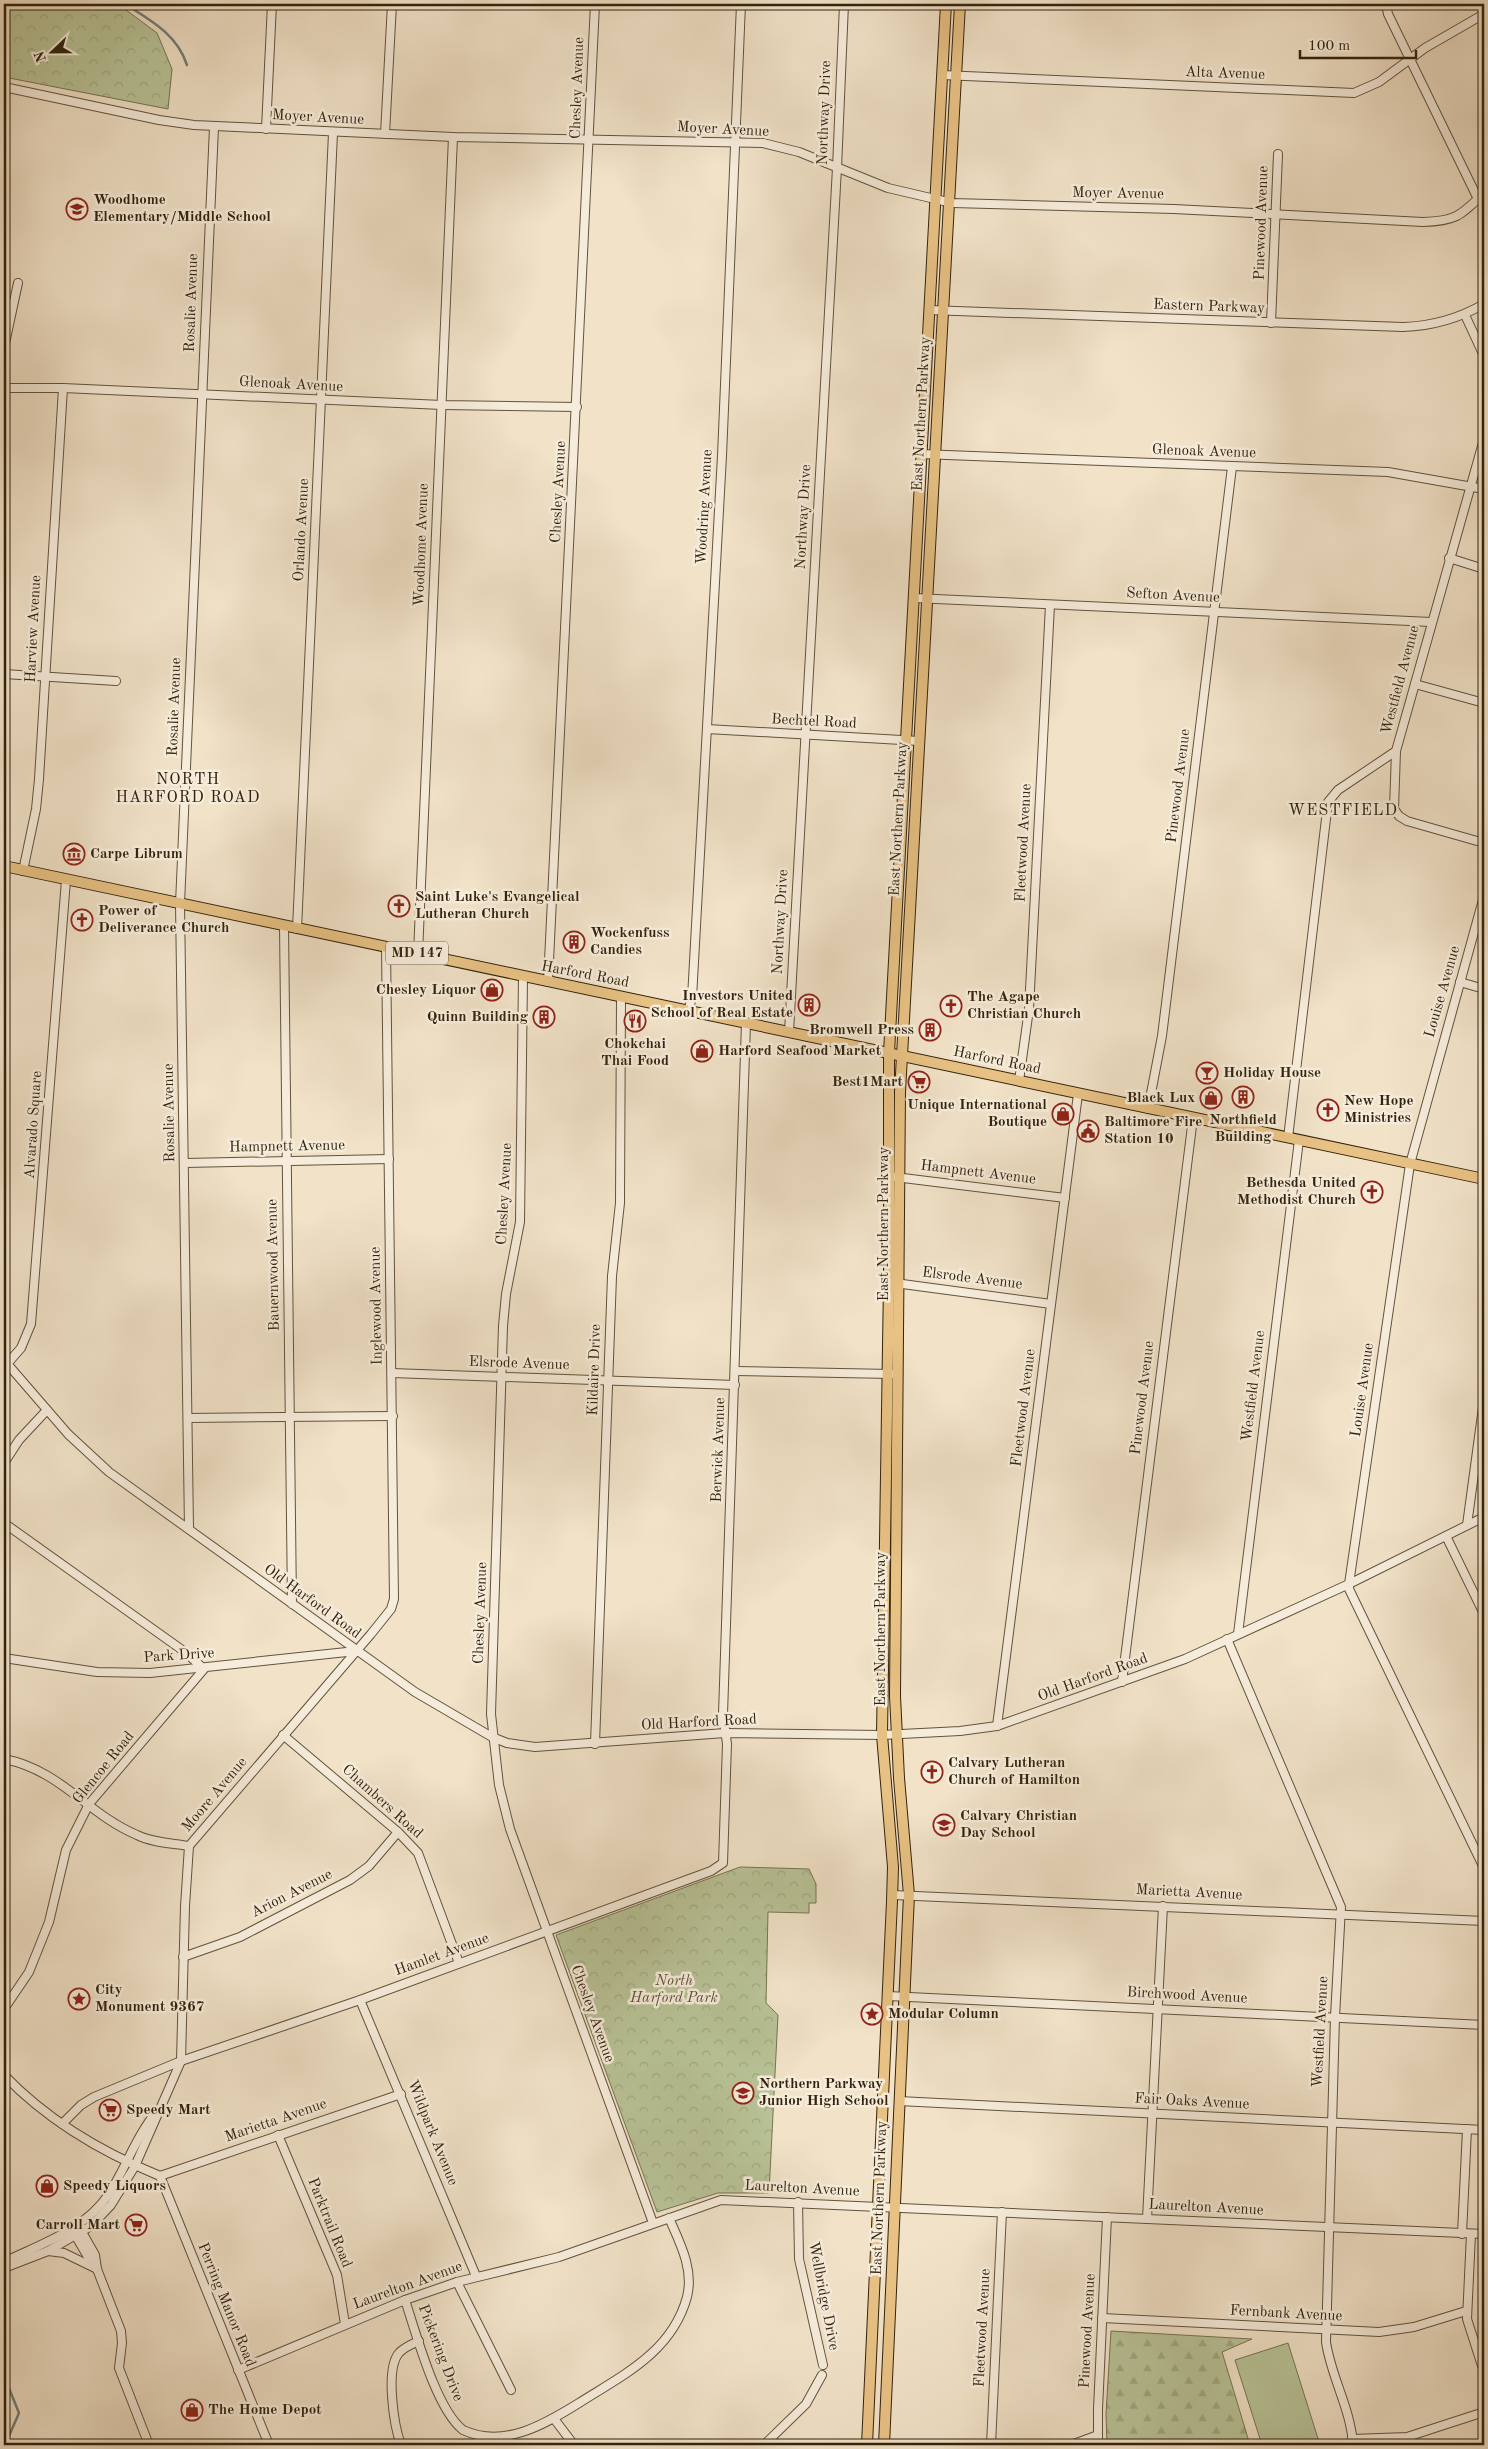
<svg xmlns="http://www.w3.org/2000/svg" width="1488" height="2449" font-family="'Old Standard TT',serif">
<defs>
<pattern id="forest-firs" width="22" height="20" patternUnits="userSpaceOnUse" patternTransform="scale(1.25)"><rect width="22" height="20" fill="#b8c397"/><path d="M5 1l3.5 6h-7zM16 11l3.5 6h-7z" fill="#9fa781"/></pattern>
<pattern id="park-crowns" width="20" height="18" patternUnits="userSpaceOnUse" patternTransform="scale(1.25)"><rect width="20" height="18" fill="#b8c397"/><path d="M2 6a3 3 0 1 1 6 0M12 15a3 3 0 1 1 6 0" fill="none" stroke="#9fa781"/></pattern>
</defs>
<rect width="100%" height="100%" fill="#f1e2c8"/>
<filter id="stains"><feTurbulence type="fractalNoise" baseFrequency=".004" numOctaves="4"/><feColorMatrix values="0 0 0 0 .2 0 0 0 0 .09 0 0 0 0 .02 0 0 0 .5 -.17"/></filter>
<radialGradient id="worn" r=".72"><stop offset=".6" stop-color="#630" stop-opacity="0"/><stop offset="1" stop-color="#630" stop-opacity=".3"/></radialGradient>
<path fill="#b8c397" stroke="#767352" d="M1288,2343l32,102h-58l-27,-85z"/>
<path fill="url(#forest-firs)" stroke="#767352" d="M1111,2331l141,8 -30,13 28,93h-143l-1,-31z"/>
<g fill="url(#park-crowns)" stroke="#767352">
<path d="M4,4h114l39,29 15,36 -4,40 -164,-32z"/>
<path d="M740,1867l69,2 7,15v19h-7v10l-41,-1 -2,91 12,12 -9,178h-51l-61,19 -101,-277z"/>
</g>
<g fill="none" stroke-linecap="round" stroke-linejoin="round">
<g stroke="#737f77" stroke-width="2.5">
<path d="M125,4c25,16 52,30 62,61"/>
<path d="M4,2376l15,37 -14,32"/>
</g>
<g stroke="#62533b" stroke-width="10">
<g id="minor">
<path d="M1386,4l2,10 90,185"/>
<path d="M942,75l412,18 25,-11 46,-34 59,-34"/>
<path d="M4,87l155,33 35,5 259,12 310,6 36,9 89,36 64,15 222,6 249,13c34,-1 38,-7 61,-29"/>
<path d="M266,129l6,-125"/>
<path d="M385,134l7,-130"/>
<path d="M929,310l474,17c30,-1 55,-8 81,-23"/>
<path d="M1465,315l19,41"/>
<path d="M1271,323l7,-169"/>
<path d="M4,348l14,-65"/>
<path d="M4,388h59l379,17 135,2"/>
<path d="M921,454l467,18 96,17"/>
<path d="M1449,558l35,11"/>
<path d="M914,598l517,24"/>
<path d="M4,674l112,7"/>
<path d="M1415,684l69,19"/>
<path d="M707,729l212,12"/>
<path d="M1396,751l-2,58 5,7 8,5 77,22"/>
<path d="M23,871l13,-62 3,-30 24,-391"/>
<path d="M1484,896l-74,268 -61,420v5l135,279"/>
<path d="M284,926l8,678"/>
<path d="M297,929l36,-796"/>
<path d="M418,954l35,-817"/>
<path d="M523,977l-3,245 -14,72 -3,32 -12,388 8,71 11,44 143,394"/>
<path d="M548,982l47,-978"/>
<path d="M1460,982l24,7"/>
<path d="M688,1011l4,-13 30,-542 19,-452"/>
<path d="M789,1032l48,-864 7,-164"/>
<path d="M1019,1081l10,-72 21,-404"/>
<path d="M1148,1109l14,-73 70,-569"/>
<path d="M1288,1138l40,-336 10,-12 58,-39 88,-312"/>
<path d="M185,1163l204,-4"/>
<path d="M895,1177l170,21"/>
<path d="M895,1283l156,21"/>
<path d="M4,1360l64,74 41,38 306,220 77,45 15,6 28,4 190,-14 157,2 78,-4 37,-5 188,-67 164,-75 135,-67"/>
<path d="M7,1364l14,-16 10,-24 35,-444"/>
<path d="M735,1371l157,3"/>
<path d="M392,1373l343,12"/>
<path d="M188,1418l205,-2"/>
<path d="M4,1463l15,-23 28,-30"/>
<path d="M4,1523l181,129 19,17 -115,135 -23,46 -17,72 -20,50 -25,37"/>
<path d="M1467,1525l17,-125"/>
<path d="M189,1529l-9,-625 34,-777"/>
<path d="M1446,1536l38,78"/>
<path d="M1238,1634l61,-494"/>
<path d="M1227,1639l114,268 -6,110 -9,325c5,35 25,67 27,103"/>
<path d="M4,1658l93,14 53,1 206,-22"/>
<path d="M1122,1682l71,-564"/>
<path d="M997,1726l81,-632"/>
<path d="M283,1735l115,97 20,21 41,110"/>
<path d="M595,1744l17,-468 8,-73 1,-206"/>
<path d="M4,1759c57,11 83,55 133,76 16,8 35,8 52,11"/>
<path d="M893,1895l591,26"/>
<path d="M183,1957l57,-20 110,-57 19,-14 29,-34"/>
<path d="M888,1996l596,29"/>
<path d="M360,2000l116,276"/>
<path d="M4,2075c44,46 97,77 156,101"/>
<path d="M899,2101l585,29"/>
<path d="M62,2124l19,-19 13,-8 87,-36 179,-61 351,-129 12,-8 4,-119 -4,-30 23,-691"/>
<path d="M278,2135l59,140 8,49"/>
<path d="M160,2176l109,269"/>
<path d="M160,2176l241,-82"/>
<path d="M798,2202l1,57 24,106"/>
<path d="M1147,2219l16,-313"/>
<path d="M78,2225l17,30 2,14 24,62 1,12 -3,25 30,77"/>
<path d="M74,2233l18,31"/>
<path d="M1462,2234l5,-105"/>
<path d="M1471,2234l-4,85 17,53"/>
<path d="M48,2251l16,2 33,16"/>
<path d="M4,2262c37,-18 81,-32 105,-68 17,-27 28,-59 48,-83"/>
<path d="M4,2268l44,-17 43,-25 20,-21 24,-39 46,-105 4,-155 4,-60 182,-212 20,-25 3,-10 -8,-652"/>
<path d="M457,2282l54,108"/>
<path d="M405,2300c11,33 31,109 58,130 41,19 82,-6 116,-27 44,-28 93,-51 108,-106 7,-28 -7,-54 -18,-79"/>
<path d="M1102,2318l277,14 35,-5 52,-16"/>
<path d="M238,2370l167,-70 52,-18 102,-25 162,-57 763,34"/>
<path d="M555,2420l19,25"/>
<path d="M1352,2439l55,-2 77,-25"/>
<path d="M401,2445c-7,-19 -16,-76 -2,-92 5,-6 13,-9 20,-12"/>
<path d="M764,2445l42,-41 16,-29"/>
<path d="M991,2445l11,-233"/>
<path d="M1071,2445l27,-10"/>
<path d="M1098,2445v-36l9,-192"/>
</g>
</g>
<g stroke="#33230c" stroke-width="12">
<g id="major">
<path d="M4,866l1480,313"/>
<path d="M867,2445l25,-544 1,-34 -11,-132 7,-453v-229l57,-1049"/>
<path d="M884,2445l25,-550 -10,-117 -4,-82 5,-604 60,-1088"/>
</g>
</g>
<use href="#minor" stroke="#f6ecdb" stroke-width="8"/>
<use href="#major" stroke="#e8c184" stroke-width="10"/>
</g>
<defs>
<g id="school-ring" transform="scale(1.125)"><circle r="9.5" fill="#f6ecdb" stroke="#8f2418" stroke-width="1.5"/><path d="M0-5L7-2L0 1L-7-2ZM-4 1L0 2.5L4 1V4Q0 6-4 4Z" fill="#8f2418"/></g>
<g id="museum-ring" transform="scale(1.125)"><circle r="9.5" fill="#f6ecdb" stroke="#8f2418" stroke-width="1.5"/><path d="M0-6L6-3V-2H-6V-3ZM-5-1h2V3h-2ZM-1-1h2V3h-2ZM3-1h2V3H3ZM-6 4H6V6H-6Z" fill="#8f2418"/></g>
<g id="church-ring" transform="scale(1.125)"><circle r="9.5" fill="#f6ecdb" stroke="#8f2418" stroke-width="1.5"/><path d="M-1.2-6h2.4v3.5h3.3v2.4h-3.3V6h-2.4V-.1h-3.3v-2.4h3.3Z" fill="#8f2418"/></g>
<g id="building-ring" transform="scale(1.125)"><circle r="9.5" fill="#f6ecdb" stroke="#8f2418" stroke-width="1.5"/><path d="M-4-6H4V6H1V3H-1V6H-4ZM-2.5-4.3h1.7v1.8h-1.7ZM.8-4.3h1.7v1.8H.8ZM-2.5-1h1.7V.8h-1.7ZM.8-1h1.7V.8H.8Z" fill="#8f2418"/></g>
<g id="shop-ring" transform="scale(1.125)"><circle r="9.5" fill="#f6ecdb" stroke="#8f2418" stroke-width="1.5"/><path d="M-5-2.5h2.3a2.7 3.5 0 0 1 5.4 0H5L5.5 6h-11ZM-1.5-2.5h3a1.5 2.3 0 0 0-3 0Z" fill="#8f2418"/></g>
<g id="restaurant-ring" transform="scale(1.125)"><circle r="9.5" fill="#f6ecdb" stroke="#8f2418" stroke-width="1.5"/><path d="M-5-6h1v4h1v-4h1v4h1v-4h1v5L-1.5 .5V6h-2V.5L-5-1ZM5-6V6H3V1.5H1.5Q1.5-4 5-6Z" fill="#8f2418"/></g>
<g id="bar-ring" transform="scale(1.125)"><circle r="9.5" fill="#f6ecdb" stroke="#8f2418" stroke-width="1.5"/><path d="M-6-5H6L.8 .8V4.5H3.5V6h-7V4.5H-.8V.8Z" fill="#8f2418"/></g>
<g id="supermarket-ring" transform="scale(1.125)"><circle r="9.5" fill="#f6ecdb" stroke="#8f2418" stroke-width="1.5"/><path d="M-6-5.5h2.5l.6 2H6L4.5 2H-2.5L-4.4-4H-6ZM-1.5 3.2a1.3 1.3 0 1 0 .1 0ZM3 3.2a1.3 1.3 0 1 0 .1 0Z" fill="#8f2418"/></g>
<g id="civic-ring" transform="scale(1.125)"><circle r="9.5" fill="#f6ecdb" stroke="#8f2418" stroke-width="1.5"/><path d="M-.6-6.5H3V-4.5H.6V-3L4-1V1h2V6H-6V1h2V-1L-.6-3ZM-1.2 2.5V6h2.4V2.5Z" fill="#8f2418"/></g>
<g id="sight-ring" transform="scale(1.125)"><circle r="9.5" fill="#f6ecdb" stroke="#8f2418" stroke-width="1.5"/><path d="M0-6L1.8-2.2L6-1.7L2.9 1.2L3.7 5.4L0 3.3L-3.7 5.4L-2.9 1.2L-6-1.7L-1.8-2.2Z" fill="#8f2418"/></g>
</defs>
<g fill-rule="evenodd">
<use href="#school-ring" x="77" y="209"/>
<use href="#museum-ring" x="74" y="854"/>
<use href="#church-ring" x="399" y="906"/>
<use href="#church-ring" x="82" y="920"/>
<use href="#building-ring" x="574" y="942"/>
<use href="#shop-ring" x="492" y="990"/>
<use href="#building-ring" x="809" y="1005"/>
<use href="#church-ring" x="951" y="1006"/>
<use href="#building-ring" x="544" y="1017"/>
<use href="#restaurant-ring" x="635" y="1021"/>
<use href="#building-ring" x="930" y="1030"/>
<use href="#shop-ring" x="702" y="1051"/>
<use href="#bar-ring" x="1207" y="1073"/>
<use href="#supermarket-ring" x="919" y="1082"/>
<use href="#building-ring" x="1243" y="1097"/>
<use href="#shop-ring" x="1211" y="1098"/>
<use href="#church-ring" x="1328" y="1110"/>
<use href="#shop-ring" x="1063" y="1114"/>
<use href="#civic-ring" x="1088" y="1131"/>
<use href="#church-ring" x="1372" y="1192"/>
<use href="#church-ring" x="932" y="1772"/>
<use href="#school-ring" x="944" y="1825"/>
<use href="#sight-ring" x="79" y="1999"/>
<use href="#sight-ring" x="872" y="2014"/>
<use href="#school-ring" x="743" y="2093"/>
<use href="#supermarket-ring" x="110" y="2110"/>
<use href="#shop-ring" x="47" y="2186"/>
<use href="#supermarket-ring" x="136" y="2225"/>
<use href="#shop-ring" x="192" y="2410"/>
</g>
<g text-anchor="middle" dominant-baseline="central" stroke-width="5" stroke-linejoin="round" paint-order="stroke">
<rect fill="#f6ecdb" stroke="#6e5f4a" stroke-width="1" x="386" y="941.5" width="62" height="23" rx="4"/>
<g font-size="14" font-weight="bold" fill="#33230c">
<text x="417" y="953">MD 147</text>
</g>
<g font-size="15" fill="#33230c" stroke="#f6ecdb">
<text transform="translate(1225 74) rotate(2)">Alta Avenue</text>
<text transform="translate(578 88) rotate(-88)">Chesley Avenue</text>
<text transform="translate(825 113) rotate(-88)">Northway Drive</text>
<text transform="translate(318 118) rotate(3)">Moyer Avenue</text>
<text transform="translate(723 130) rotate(3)">Moyer Avenue</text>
<text transform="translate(1118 194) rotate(1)">Moyer Avenue</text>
<text transform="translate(1262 223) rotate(-88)">Pinewood Avenue</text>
<text transform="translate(192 303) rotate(-88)">Rosalie Avenue</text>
<text transform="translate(1209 307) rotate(2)">Eastern Parkway</text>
<text transform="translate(291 385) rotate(3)">Glenoak Avenue</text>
<text transform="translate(922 414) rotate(-87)">East Northern Parkway</text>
<text transform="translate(1204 452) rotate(2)">Glenoak Avenue</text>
<text transform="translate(559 492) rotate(-87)">Chesley Avenue</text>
<text transform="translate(705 507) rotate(-87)">Woodring Avenue</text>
<text transform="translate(804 517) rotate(-87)">Northway Drive</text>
<text transform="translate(302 530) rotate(-87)">Orlando Avenue</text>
<text transform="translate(422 545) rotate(-88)">Woodhome Avenue</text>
<text transform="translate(1173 596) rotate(3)">Sefton Avenue</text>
<text transform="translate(34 629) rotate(-87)">Harview Avenue</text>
<text transform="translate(1401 680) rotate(-75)">Westfield Avenue</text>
<text transform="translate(175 707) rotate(-88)">Rosalie Avenue</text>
<text transform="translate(814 722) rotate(3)">Bechtel Road</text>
<text transform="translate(1179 786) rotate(-83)">Pinewood Avenue</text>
<text transform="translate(899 819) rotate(-87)">East Northern Parkway</text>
<text transform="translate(1024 843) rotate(-87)">Fleetwood Avenue</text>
<text transform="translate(781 922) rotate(-87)">Northway Drive</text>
<text transform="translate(585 975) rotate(11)">Harford Road</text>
<text transform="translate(1443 992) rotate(-74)">Louise Avenue</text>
<text transform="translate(997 1061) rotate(12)">Harford Road</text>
<text transform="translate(170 1113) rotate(-91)">Rosalie Avenue</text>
<text transform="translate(34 1125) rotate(-86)">Alvarado Square</text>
<text transform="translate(287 1147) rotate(-1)">Hampnett Avenue</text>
<text transform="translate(978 1173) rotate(7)">Hampnett Avenue</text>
<text transform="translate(505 1194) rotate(-87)">Chesley Avenue</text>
<text transform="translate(884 1224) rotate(-90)">East Northern Parkway</text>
<text transform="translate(274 1265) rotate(-91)">Bauernwood Avenue</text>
<text transform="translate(972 1279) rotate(7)">Elsrode Avenue</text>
<text transform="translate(377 1306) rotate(-91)">Inglewood Avenue</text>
<text transform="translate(519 1364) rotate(2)">Elsrode Avenue</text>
<text transform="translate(595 1370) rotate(-88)">Kildaire Drive</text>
<text transform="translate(1254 1386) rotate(-83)">Westfield Avenue</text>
<text transform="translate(1363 1390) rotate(-82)">Louise Avenue</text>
<text transform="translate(1143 1398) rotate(-83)">Pinewood Avenue</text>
<text transform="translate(1024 1408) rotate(-83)">Fleetwood Avenue</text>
<text transform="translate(719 1450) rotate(-88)">Berwick Avenue</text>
<text transform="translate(312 1602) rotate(36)">Old Harford Road</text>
<text transform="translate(481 1613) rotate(-88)">Chesley Avenue</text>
<text transform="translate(881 1629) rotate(-90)">East Northern Parkway</text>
<text transform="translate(179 1656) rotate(-4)">Park Drive</text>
<text transform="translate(1093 1678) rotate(-20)">Old Harford Road</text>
<text transform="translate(699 1723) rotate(-3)">Old Harford Road</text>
<text transform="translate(104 1768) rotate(-51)">Glencoe Road</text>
<text transform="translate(215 1795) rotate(-50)">Moore Avenue</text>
<text transform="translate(382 1802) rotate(42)">Chambers Road</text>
<text transform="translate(1189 1893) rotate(3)">Marietta Avenue</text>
<text transform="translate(292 1894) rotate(-27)">Arion Avenue</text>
<text transform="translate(442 1955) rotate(-20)">Hamlet Avenue</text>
<text transform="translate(1187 1996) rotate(3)">Birchwood Avenue</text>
<text transform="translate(592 2014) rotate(70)">Chesley Avenue</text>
<text transform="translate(1321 2032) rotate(-87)">Westfield Avenue</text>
<text transform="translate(1192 2102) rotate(3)">Fair Oaks Avenue</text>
<text transform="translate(276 2121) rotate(-19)">Marietta Avenue</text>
<text transform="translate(432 2133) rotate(68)">Wildpark Avenue</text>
<text transform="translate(802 2189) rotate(3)">Laurelton Avenue</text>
<text transform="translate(880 2198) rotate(-88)">East Northern Parkway</text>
<text transform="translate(1206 2208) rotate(3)">Laurelton Avenue</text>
<text transform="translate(329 2223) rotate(68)">Parktrail Road</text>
<text transform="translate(408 2286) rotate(-20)">Laurelton Avenue</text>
<text transform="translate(823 2296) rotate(79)">Wellbridge Drive</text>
<text transform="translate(226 2305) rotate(68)">Perring Manor Road</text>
<text transform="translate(1286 2314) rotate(3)">Fernbank Avenue</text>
<text transform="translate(983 2328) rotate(-87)">Fleetwood Avenue</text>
<text transform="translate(1088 2331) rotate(-87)">Pinewood Avenue</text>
<text transform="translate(440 2353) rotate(69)">Pickering Drive</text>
</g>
<g font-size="15" font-weight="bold" fill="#33230c" stroke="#f6ecdb" text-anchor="start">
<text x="93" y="200">Woodhome<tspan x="93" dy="17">Elementary/Middle School</tspan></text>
<text x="90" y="854">Carpe Librum</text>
<text x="415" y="897">Saint Luke's Evangelical<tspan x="415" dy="17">Lutheran Church</tspan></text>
<text x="98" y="911">Power of<tspan x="98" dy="17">Deliverance Church</tspan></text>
<text x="590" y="933">Wockenfuss<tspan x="590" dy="17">Candies</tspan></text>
<text x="476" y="990" text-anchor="end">Chesley Liquor</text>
<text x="793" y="996" text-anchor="end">Investors United<tspan x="793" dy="17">School of Real Estate</tspan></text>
<text x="967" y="997">The Agape<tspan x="967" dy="17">Christian Church</tspan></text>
<text x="528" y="1017" text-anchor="end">Quinn Building</text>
<text x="914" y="1030" text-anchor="end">Bromwell Press</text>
<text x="635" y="1044" text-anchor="middle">Chokchai<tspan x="635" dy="17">Thai Food</tspan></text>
<text x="718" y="1051">Harford Seafood Market</text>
<text x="1223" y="1073">Holiday House</text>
<text x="903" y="1082" text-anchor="end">Best1Mart</text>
<text x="1195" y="1098" text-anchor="end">Black Lux</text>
<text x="1344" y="1101">New Hope<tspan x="1344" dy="17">Ministries</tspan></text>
<text x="1047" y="1105" text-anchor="end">Unique International<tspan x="1047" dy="17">Boutique</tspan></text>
<text x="1243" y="1120" text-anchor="middle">Northfield<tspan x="1243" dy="17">Building</tspan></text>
<text x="1104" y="1122">Baltimore Fire<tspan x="1104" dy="17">Station 10</tspan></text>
<text x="1356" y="1183" text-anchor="end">Bethesda United<tspan x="1356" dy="17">Methodist Church</tspan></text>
<text x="948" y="1763">Calvary Lutheran<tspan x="948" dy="17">Church of Hamilton</tspan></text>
<text x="960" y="1816">Calvary Christian<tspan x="960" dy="17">Day School</tspan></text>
<text x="95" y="1990">City<tspan x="95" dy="17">Monument 9367</tspan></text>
<text x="888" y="2014">Modular Column</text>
<text x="759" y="2084">Northern Parkway<tspan x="759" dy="17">Junior High School</tspan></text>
<text x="126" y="2110">Speedy Mart</text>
<text x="63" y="2186">Speedy Liquors</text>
<text x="120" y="2225" text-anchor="end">Carroll Mart</text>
<text x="208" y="2410">The Home Depot</text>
</g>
<g font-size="15" font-style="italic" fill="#5b5336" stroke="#f6ecdb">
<text x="674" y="1981">North<tspan x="674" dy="17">Harford Park</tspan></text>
</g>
<g font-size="16" letter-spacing="1" fill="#33230c" stroke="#f6ecdb">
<text x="188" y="780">NORTH<tspan x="188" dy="18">HARFORD ROAD</tspan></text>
<text x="1343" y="811">WESTFIELD</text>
</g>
</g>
<rect width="1488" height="2449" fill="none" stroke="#f1e2c8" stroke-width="20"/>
<rect x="5" y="5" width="1478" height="2439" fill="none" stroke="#33230c" stroke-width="2.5"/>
<rect x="10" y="10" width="1468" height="2429" fill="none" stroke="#33230c"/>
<g transform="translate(52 52) rotate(248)" stroke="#f6ecdb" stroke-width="4" paint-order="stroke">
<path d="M0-4L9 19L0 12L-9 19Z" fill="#33230c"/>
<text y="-8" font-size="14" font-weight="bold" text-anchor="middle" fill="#33230c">N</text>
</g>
<path d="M1300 50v8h116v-8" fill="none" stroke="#33230c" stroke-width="2.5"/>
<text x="1308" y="50" font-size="15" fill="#33230c" stroke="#f6ecdb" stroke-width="4" paint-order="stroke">100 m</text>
<rect width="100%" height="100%" filter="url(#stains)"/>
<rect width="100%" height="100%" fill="url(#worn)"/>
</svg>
